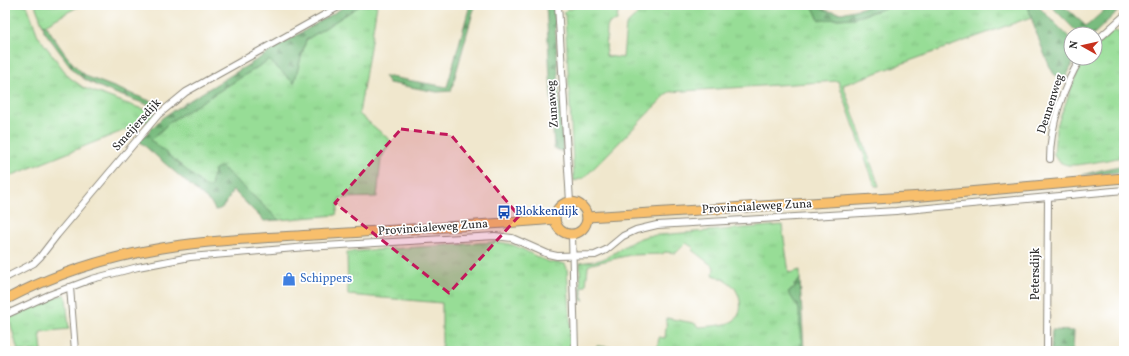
<svg xmlns="http://www.w3.org/2000/svg" width="1129" height="356" font-family="Vollkorn,serif">
<defs>
<pattern id="grass-tufts" width="24" height="20" patternUnits="userSpaceOnUse"><rect width="24" height="20" fill="#97dd96"/><path d="M3 7l-1-3M5 7V3M7 7l1-3M15 17l-1-3M17 17v-4M19 17l1-3" fill="none" stroke="#82be81"/></pattern>
<pattern id="forest-firs" width="22" height="20" patternUnits="userSpaceOnUse"><rect width="22" height="20" fill="#79bc7f"/><path d="M5 1l3.5 6h-7zM16 11l3.5 6h-7z" fill="#639968"/></pattern>
</defs>
<rect width="100%" height="100%" fill="#fff"/>
<filter id="ink" filterUnits="userSpaceOnUse"><feTurbulence type="fractalNoise" baseFrequency=".025" numOctaves="2"/><feDisplacementMap in="SourceGraphic" scale="8" xChannelSelector="R" yChannelSelector="G"/><feConvolveMatrix kernelMatrix="1 2 1 2 8 2 1 2 1" color-interpolation-filters="sRGB"/></filter>
<filter id="wash" filterUnits="userSpaceOnUse"><feTurbulence type="fractalNoise" baseFrequency=".012" numOctaves="4" result="noise"/><feDisplacementMap in="SourceGraphic" scale="16" xChannelSelector="R" yChannelSelector="G"/><feGaussianBlur stdDeviation="0.9" result="paint"/><feColorMatrix in="noise" values="0 0 0 0 0 0 0 0 0 0 0 0 0 0 0 0 0 1.4 0 .05"/><feComposite in="paint" operator="in"/></filter>
<g filter="url(#wash)">
<rect width="100%" height="100%" fill="#f0e7cd"/>
<g fill="url(#grass-tufts)" stroke="#618460">
<path d="M5,5h22l11,31 31,41 15,11 72,26 -6,6 -145,58z"/>
<path d="M35,5h46l-38,21z"/>
<path d="M361,5h16l-18,109 32,27 -10,18 -4,38 -37,1 -4,17 -57,5 -40,-37 -25,-10 -3,14h-5l-55,-47 20,-19 98,-61 25,23 12,-43z"/>
<path d="M577,5h42l-2,16 -8,2 -2,5 -1,28 17,2 3,-33 13,-12 2,-8h171l7,15 35,-2 40,-13h134l3,12 -188,68 36,101h-4l-37,-105 -169,11 -85,86 -10,3 -9,-166 -1,-2 4,-5 2,2z"/>
<path d="M1113,31l11,2v124c-15,2 -42,9 -56,8 -6,-1 -12,-4 -14,-11l2,-26 20,-52 9,-18h10v-10z"/>
<path d="M782,225l7,48 11,-3v9l-6,6 1,3 -7,4 11,16 2,43h-209l4,-2 1,-3 60,5 2,-14 6,1 2,-20 27,5 5,4c10,-1 25,-1 34,-6 12,-8 8,-27 -1,-36 -5,-5 -13,-8 -19,-10l1,-8 -22,-17 2,-2 -8,-5 -10,10 -11,-1 -3,2 -32,1 -38,9 -4,2 -2,20 -4,2v9l2,4 -3,-1 -1,-37c9,-2 18,-1 27,-6 15,-8 22,-16 40,-21z"/>
<path d="M494,242c26,1 31,11 53,19 6,3 12,1 18,3l2,4 3,46 1,37h-129v-48l-94,-8 -1,-43z"/>
<path d="M65,294l1,3 3,32 -29,3 2,19h-24l-9,-33 36,-17z"/>
</g>
<g fill="url(#forest-firs)" stroke="#527455">
<path d="M347,5h14l-55,35 -12,43 -25,-23 -98,61 -20,19 55,47h5l3,-17 3,-2 5,-1 57,53 -15,1 -31,-31c-5,8 -8,20 -18,20l-3,-6 -73,-63 23,-23 15,-10z"/>
<path d="M470,5h5l-24,86 -14,1 -48,-9 -5,-7 63,11z"/>
<path d="M546,5h8l9,147 -9,-4z"/>
<path d="M812,5h4l12,6 14,2 31,-8h21l-40,13 -35,2z"/>
<path d="M1028,5h9l34,34v19h4l-10,22c-4,-1 -8,-3 -11,-6 -6,-7 -25,-60 -26,-69z"/>
<path d="M1052,5l14,3 20,18 2,-1 22,-20h14l-30,29h-15l-28,-28z"/>
<path d="M45,24c13,19 24,40 43,53l70,27 -1,4c-23,-9 -66,-20 -83,-37l-30,-40 -1,-5z"/>
<path d="M1124,165v7l-43,3 24,-6z"/>
<path d="M800,279l4,72h-3l-2,-42 -11,-17 7,-4 -1,-3z"/>
<path d="M1052,330l22,1 -1,20h-22z"/>
</g>
</g>
<g filter="url(#ink)">
<g fill="none" stroke-linecap="round" stroke-linejoin="round">
<g stroke="#8e897c" stroke-width="8">
<g id="minor">
<path d="M558,5l12,197"/>
<path d="M1095,42l29,-26"/>
<path d="M1050,159c0,-34 13,-72 31,-101"/>
<path d="M572,235l3,116"/>
<path d="M5,278l29,-15 6,-6 17,-22 101,-120 28,-23 156,-87"/>
<path d="M70,287l5,64"/>
<path d="M5,315l44,-20 43,-16 46,-12 52,-10 117,-10 188,-11 17,2 36,16 9,2 38,-1 11,-5 17,-14 13,-6 21,-5 239,-14 228,-21"/>
<path d="M1047,351l1,-153"/>
</g>
</g>
<g stroke="#8e897c" stroke-width="11">
<g id="primary">
<circle cx="571" cy="218" r="16"/>
<path d="M587,217l336,-21 201,-18"/>
<path d="M5,300c49,-26 103,-43 157,-52 50,-8 101,-10 151,-13 80,-5 161,-9 242,-16"/>
</g>
</g>
<use href="#minor" stroke="#fff" stroke-width="6"/>
<use href="#primary" stroke="#f8bf6c" stroke-width="9"/>
</g>
</g>
<path fill="#c2185b" fill-opacity="0.2" stroke="#c2185b" stroke-width="3" stroke-dasharray="8 5" stroke-linejoin="round" d="M401,129l50,6 68,81 -70,77 -114,-90z"/>
<defs>
<g id="bus-bare" transform="scale(1.08)"><path d="M-5-6H5V4H4V6H2V4H-2V6H-4V4H-5ZM-3.5-4V0h7V-4ZM-3.5 1.2v1.5H-2V1.2ZM2 1.2v1.5H3.5V1.2Z" fill="#1a4fb4" stroke="#fff" stroke-width="2.5" paint-order="stroke"/></g>
<g id="shop-bare" transform="scale(1.08)"><path d="M-5-2.5h2.3a2.7 3.5 0 0 1 5.4 0H5L5.5 6h-11ZM-1.5-2.5h3a1.5 2.3 0 0 0-3 0Z" fill="#3f7fe0" stroke="#fff" stroke-width="2.5" paint-order="stroke"/></g>
</defs>
<g fill-rule="evenodd">
<use href="#bus-bare" x="504" y="212"/>
<use href="#shop-bare" x="289" y="279"/>
</g>
<g text-anchor="middle" dominant-baseline="central" stroke-width="3.5" stroke-linejoin="round" paint-order="stroke">
<g font-size="12" fill="#2b2b2b" stroke="#fff">
<text transform="translate(553 104) rotate(-94)">Zunaweg</text>
<text transform="translate(1051 104) rotate(-72)">Dennenweg</text>
<text transform="translate(137 125) rotate(-48)">Smeijersdijk</text>
<text transform="translate(757 207) rotate(-3)">Provincialeweg Zuna</text>
<text transform="translate(433 228) rotate(-4)">Provincialeweg Zuna</text>
<text transform="translate(1036 274) rotate(-90)">Petersdijk</text>
</g>
<g font-size="12" fill="#164399" stroke="#fff" text-anchor="start">
<text x="515" y="212">Blokkendijk</text>
</g>
<g font-size="12" fill="#366cbe" stroke="#fff" text-anchor="start">
<text x="300" y="279">Schippers</text>
</g>
</g>
<rect width="1129" height="356" fill="none" stroke="#fff" stroke-width="20"/>
<g transform="translate(1083 46) rotate(278)"><circle r="19" fill="#ffffff" stroke="#aaaaaa"/>
<path d="M0-3L7 15L0 10L-7 15Z" fill="#c8321e"/>
<text y="-6" font-size="11" font-weight="bold" text-anchor="middle" fill="#2b2b2b">N</text>
</g>
</svg>
